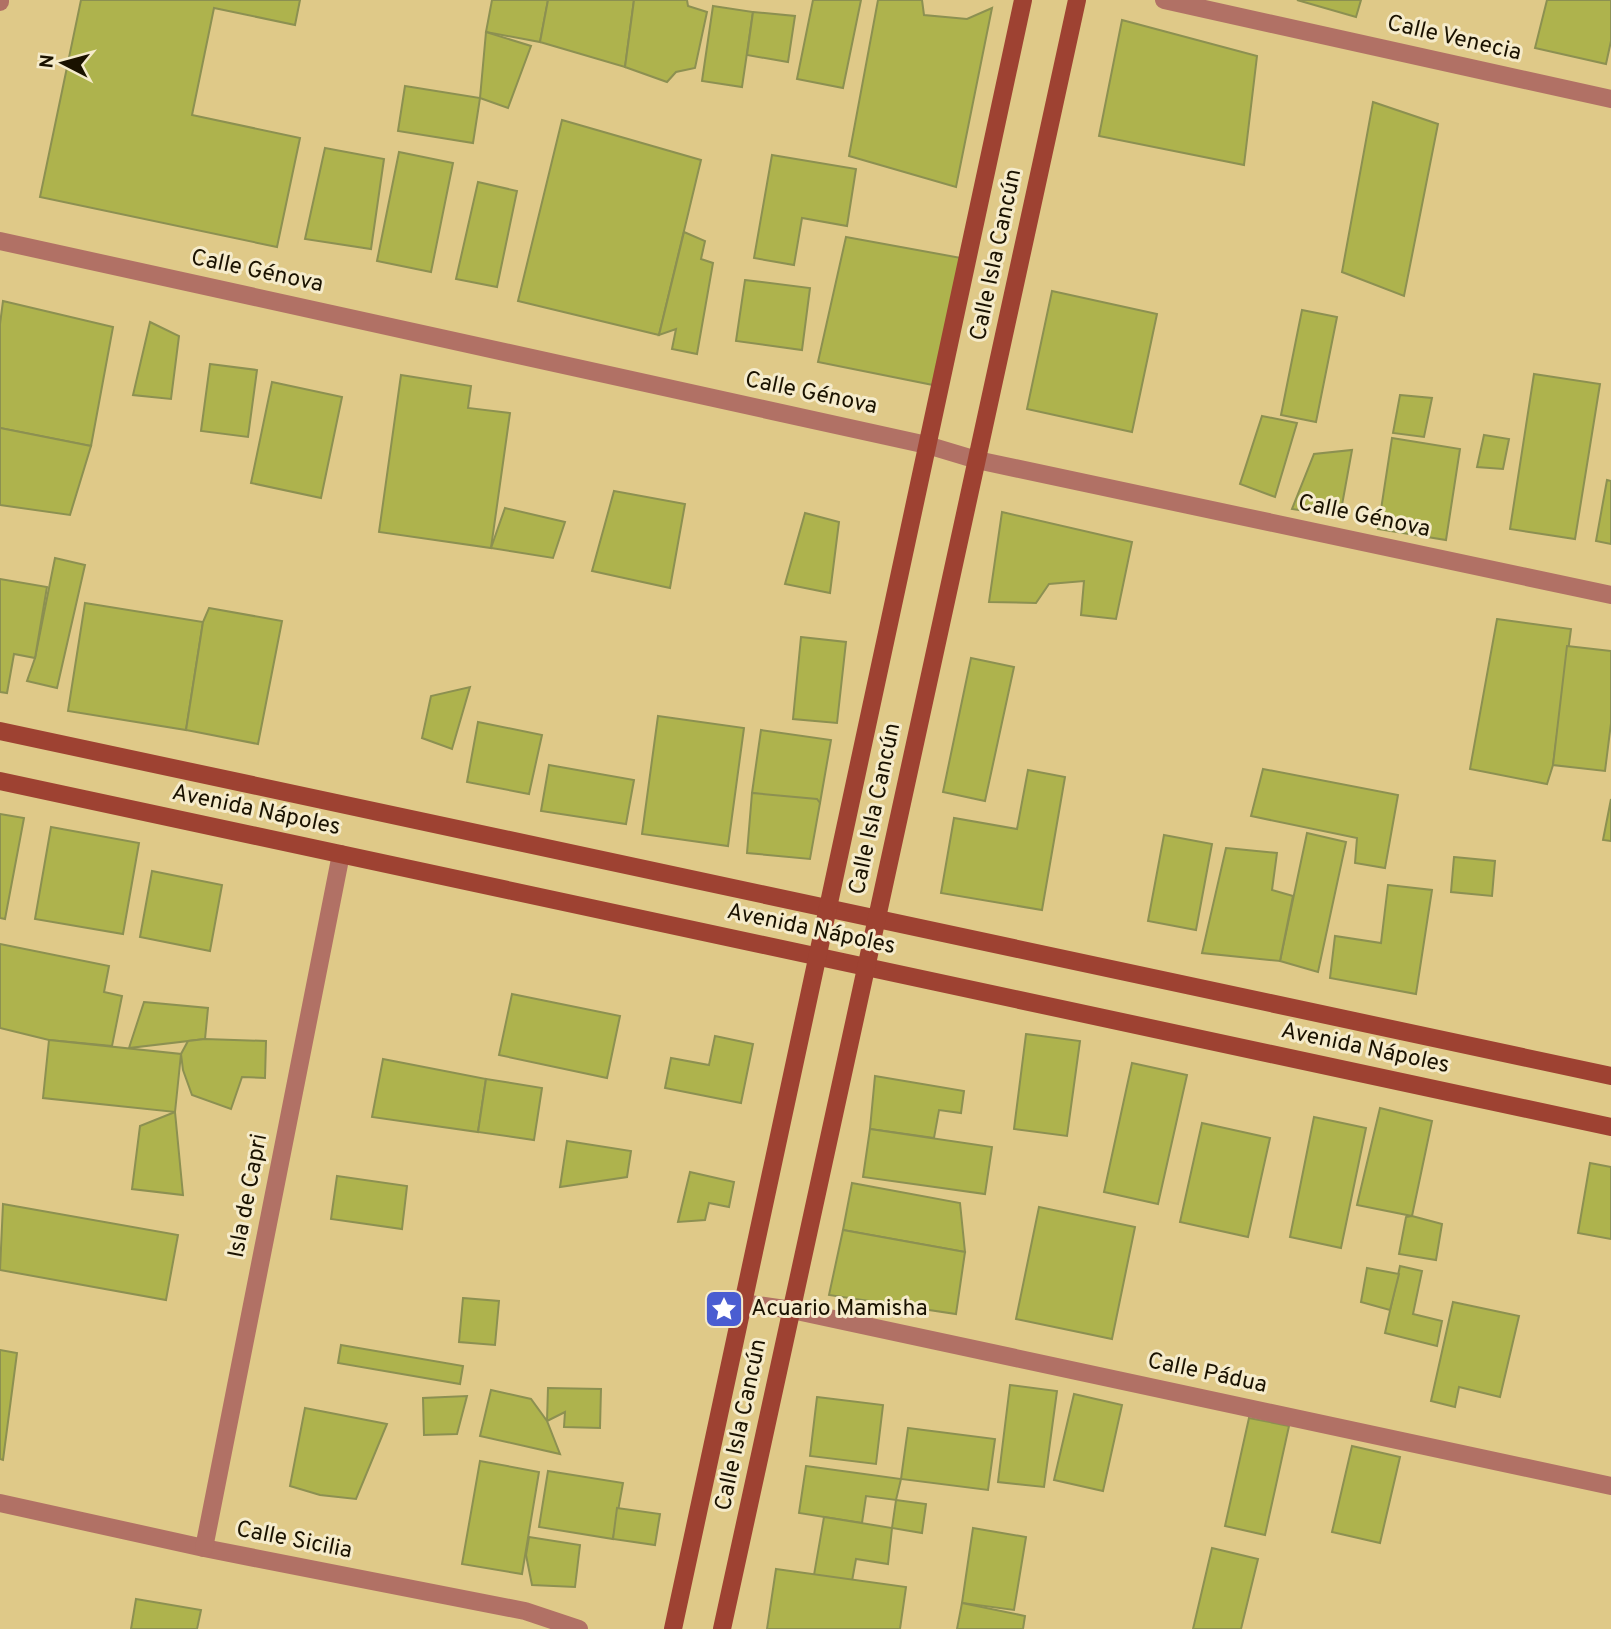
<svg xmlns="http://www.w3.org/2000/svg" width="1611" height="1629" font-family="Overpass,sans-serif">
<rect width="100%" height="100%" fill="#dfc988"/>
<g fill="#aeb34d" stroke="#8c9051" stroke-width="2">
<path d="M81,0h219l-5,25 -81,-17 -22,107 108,23 -23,109 -237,-50z"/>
<path d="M492,0h56l-8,42 -54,-10z"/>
<path d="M548,0h86l-9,67 -85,-25z"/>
<path d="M634,0h53l1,6 19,6 -12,56 -19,4 -9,10 -42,-15z"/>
<path d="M813,0h48l-18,88 -46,-9z"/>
<path d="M878,0h44l2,15 43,4 25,-11 -36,179 -107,-31z"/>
<path d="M1297,0h64l-5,17z"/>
<path d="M1547,0h64v41l-5,23 -71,-16z"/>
<path d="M713,6l40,6 -11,75 -40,-6z"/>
<path d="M753,12l42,4 -7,46 -41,-7z"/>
<path d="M1122,20l135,36 -13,109 -145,-29z"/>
<path d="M486,32l45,14 -23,62 -28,-10z"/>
<path d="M405,86l75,12 -7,45 -75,-12z"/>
<path d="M1373,102l65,22 -34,172 -62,-24z"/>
<path d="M562,120l139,40 -42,175 -141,-34z"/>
<path d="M325,148l59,11 -13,90 -66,-10z"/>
<path d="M399,152l54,11 -22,109 -54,-11z"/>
<path d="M772,155l84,14 -9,57 -45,-8 -8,47 -40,-7z"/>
<path d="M478,182l39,9 -20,96 -41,-8z"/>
<path d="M684,232l21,9 -4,18 12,4 -16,91 -25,-5 4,-20 -17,6z"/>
<path d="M846,237l115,21 -23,128 -120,-24z"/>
<path d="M745,280l65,8 -8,62 -66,-9z"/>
<path d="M1052,291l105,23 -25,118 -105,-23z"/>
<path d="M3,301l110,26 -22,119 -91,-18v-104z"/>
<path d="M1302,310l35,7 -21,105 -35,-7z"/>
<path d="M150,322l29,14 -8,63 -38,-4z"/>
<path d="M210,364l47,6 -9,67 -47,-6z"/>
<path d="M1534,374l66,10 -25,155 -65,-10z"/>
<path d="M401,375l70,11 -3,22 42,5 -19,135 -112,-16z"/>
<path d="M272,382l70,15 -21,101 -70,-15z"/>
<path d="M1400,395l32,3 -8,39 -31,-4z"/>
<path d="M1262,416l35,7 -22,74 -35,-13z"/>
<path d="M0,428l91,18 -21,69 -70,-10z"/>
<path d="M1484,435l25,4 -6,30 -26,-2z"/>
<path d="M1392,438l68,11 -14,91 -68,-11z"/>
<path d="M1352,450l-12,66 -48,-7 22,-55z"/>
<path d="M1607,480l4,1v63l-15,-3z"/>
<path d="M614,491l71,13 -15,84 -78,-17z"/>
<path d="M505,508l60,14 -12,36 -62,-10z"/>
<path d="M1002,512l130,30 -16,77 -35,-4 3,-34 -35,3 -13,19 -47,-1z"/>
<path d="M805,513l34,9 -9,71 -45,-9z"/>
<path d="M55,558l30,7 -28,123 -30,-7 8,-23z"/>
<path d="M0,579l47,8 -12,71 -21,-4 -7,39 -7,-1z"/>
<path d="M85,603l118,19 -17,108 -118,-19z"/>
<path d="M209,608l73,13 -24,123 -72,-14 17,-108z"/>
<path d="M1497,619l74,10 -18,136 -6,19 -77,-15z"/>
<path d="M801,637l45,5 -9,81 -44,-4z"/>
<path d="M1567,646l44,5v72l-6,48 -52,-6z"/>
<path d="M971,658l43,9 -29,134 -42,-9z"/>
<path d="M470,687l-18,62 -30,-11 9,-42z"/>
<path d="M658,716l86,12 -16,118 -86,-12z"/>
<path d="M478,722l64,13 -13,59 -62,-12z"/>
<path d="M761,730l70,10 -11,63 -68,-10z"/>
<path d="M549,765l85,15 -8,44 -85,-13z"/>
<path d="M1263,769l135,26 -13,73 -30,-5 2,-25 -106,-22z"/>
<path d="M1028,770l37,7 -23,133 -101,-17 13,-75 63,11z"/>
<path d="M752,793l65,6 3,4 -10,56 -63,-6z"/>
<path d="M1611,799v42l-8,-1z"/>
<path d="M0,814l24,4 -19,101 -5,-1z"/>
<path d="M51,827l88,16 -16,91 -88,-15z"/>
<path d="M1307,833l39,9 -28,130 -38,-11z"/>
<path d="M1164,835l48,9 -16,86 -48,-9z"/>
<path d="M1226,848l51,5 -5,37 21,6 -13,65 -78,-8z"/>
<path d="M1454,857l41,4 -3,35 -41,-4z"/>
<path d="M152,871l70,14 -12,66 -70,-14z"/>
<path d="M1388,885l44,5 -16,104 -86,-16 5,-42 46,7z"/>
<path d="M0,944l109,22 -5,26 18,4 -10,50 -63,-6 -49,-12z"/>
<path d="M512,994l108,22 -13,62 -108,-23z"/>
<path d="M144,1002l64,6 -3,31 -76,9z"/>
<path d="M1026,1034l54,7 -13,95 -53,-7z"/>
<path d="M715,1036l38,8 -12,59 -76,-15 6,-30 38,7z"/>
<path d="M205,1039l61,2 -1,37 -23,-1 -11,32 -39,-14 -9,-25 -2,-16 7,-13z"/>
<path d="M49,1040l132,14 -6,58 -132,-14z"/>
<path d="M383,1059l103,20 -8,53 -106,-15z"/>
<path d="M1132,1063l55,12 -29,129 -54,-12z"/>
<path d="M875,1076l89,15 -3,22 -22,-3 -5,28 -64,-9z"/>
<path d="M486,1079l56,9 -8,52 -56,-8z"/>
<path d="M1380,1108l52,13 -20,95 -55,-11z"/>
<path d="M175,1112l8,83 -51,-6 8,-63z"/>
<path d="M1314,1117l52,11 -25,120 -51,-11z"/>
<path d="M1202,1123l68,15 -22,99 -68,-15z"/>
<path d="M870,1129l122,18 -7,47 -122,-17z"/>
<path d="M567,1141l64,10 -4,26 -67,10z"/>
<path d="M1590,1163l21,4v72l-33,-6z"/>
<path d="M690,1172l44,10 -5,25 -20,-4 -4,17 -27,2z"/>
<path d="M337,1176l70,10 -5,43 -71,-10z"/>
<path d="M852,1183l108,20 5,49 -122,-22z"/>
<path d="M3,1204l175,31 -12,65 -166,-30z"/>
<path d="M1039,1207l96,20 -23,112 -96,-20z"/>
<path d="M1412,1216l30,8 -6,36 -37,-6 7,-37z"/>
<path d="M843,1230l122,22 -9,62 -127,-19z"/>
<path d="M1400,1266l22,5 -9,43 29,7 -5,25 -52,-13z"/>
<path d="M1367,1268l32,6 -9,36 -29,-8z"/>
<path d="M463,1298l36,3 -4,44 -36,-3z"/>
<path d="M1453,1302l66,14 -19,81 -41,-10 -4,20 -24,-6z"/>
<path d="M341,1345l122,21 -3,18 -122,-21z"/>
<path d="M0,1350l17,3 -14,107 -3,-1z"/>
<path d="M1010,1385l47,6 -13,96 -46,-5z"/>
<path d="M548,1388l53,1 -1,39 -36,-1 1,-15 -18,9z"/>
<path d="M491,1390l40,9 16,22 13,33 -80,-18z"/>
<path d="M1074,1394l48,11 -19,86 -49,-11z"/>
<path d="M467,1396l-10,38 -33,1 -1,-37z"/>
<path d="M817,1397l66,8 -7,59 -66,-8z"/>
<path d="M305,1408l82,16 -31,75 -36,-4 -30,-9z"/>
<path d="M1249,1418l40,8 -24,109 -40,-9z"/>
<path d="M908,1428l87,11 -7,51 -87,-11z"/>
<path d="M1352,1446l48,11 -20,86 -48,-11z"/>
<path d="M480,1461l59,11 -17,102 -60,-10z"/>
<path d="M806,1466l95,13 -5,21 -30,-4 -4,27 -63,-10z"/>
<path d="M548,1471l75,12 -10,56 -74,-12z"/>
<path d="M896,1500l30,4 -4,29 -30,-5z"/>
<path d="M617,1508l43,6 -5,31 -42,-6z"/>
<path d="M824,1517l68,11 -4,36 -32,-5 -4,22 -38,-6z"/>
<path d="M973,1528l53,9 -12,73 -52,-7z"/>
<path d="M529,1537l51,8 -5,42 -43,-2 -6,-30z"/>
<path d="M1212,1548l46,11 -17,70h-48z"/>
<path d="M776,1569l130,18 -6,42h-133z"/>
<path d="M136,1599l65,11 -4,19h-66z"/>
<path d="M962,1603l63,13 -2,13h-66z"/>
</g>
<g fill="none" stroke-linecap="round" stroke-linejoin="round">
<g stroke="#b17165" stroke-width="18">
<path d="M1164,0l447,99"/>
<path d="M0,2v-2"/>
<path d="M0,241l927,204 50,15 634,135"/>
<path d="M743,1303l49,7 819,176"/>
<path d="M0,1503l204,45 321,63 54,18"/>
<path d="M204,1548l137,-694"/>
</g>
<g stroke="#9e4232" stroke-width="18">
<path d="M0,731l1611,345"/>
<path d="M0,781l1611,346"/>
<path d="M673,1629l350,-1629"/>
<path d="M722,1629l355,-1629"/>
</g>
</g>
<defs>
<g id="sight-square" transform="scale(2.0125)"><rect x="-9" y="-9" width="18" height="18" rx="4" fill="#4a5dd1" stroke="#f5ebcb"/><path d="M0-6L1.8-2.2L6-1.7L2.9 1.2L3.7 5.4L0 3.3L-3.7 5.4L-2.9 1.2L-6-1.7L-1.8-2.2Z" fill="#fff"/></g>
</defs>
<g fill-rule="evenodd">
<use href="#sight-square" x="724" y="1309"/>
</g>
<g text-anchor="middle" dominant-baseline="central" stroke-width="6" stroke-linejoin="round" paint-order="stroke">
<g font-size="23" fill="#1a1200" stroke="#f5ebcb">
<text transform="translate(1454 39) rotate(13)">Calle Venecia</text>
<text transform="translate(997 255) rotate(-78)">Calle Isla Cancún</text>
<text transform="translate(257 272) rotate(12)">Calle Génova</text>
<text transform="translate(811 394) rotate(12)">Calle Génova</text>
<text transform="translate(1364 517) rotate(12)">Calle Génova</text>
<text transform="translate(876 809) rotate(-78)">Calle Isla Cancún</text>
<text transform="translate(256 811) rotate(12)">Avenida Nápoles</text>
<text transform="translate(811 930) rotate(12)">Avenida Nápoles</text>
<text transform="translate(1365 1049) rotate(12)">Avenida Nápoles</text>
<text transform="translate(249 1196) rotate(-79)">Isla de Capri</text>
<text transform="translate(1207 1374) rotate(12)">Calle Pádua</text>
<text transform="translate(742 1425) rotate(-78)">Calle Isla Cancún</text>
<text transform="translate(294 1541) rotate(11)">Calle Sicilia</text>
</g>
<g font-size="23" fill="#1a1200" stroke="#f5ebcb" text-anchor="start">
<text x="751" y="1309">Acuario Mamisha</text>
</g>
</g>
<g transform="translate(63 63) rotate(276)" stroke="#f5ebcb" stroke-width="5" paint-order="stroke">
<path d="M0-5L12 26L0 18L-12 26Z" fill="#1a1200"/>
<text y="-10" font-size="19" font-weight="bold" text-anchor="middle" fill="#1a1200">N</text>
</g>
</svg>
